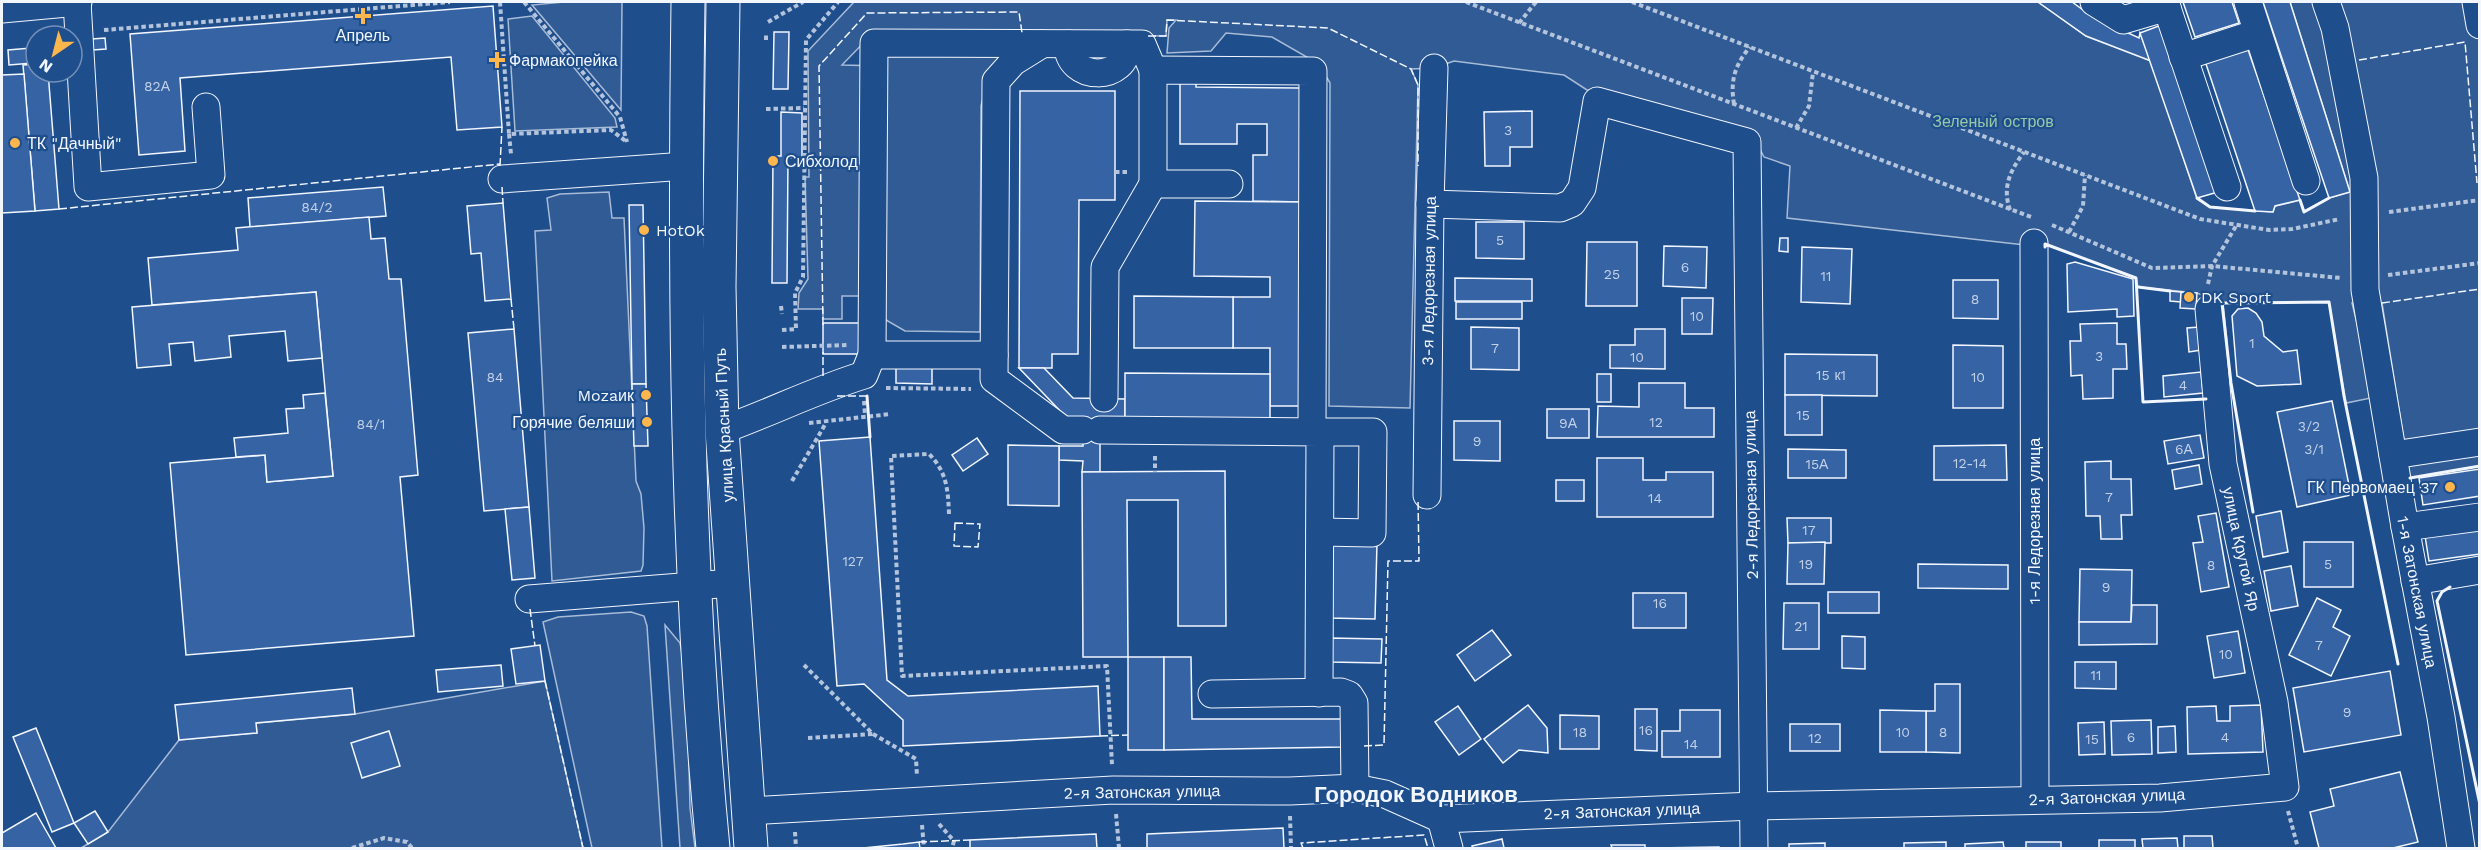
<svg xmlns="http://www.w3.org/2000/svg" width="2481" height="850" font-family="'Work Sans',sans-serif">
<rect width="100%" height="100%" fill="#1f4e8c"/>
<g fill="#305b95" stroke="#a8bbd7" stroke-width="1.5">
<path d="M564,2h58l-1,108 -89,-105z"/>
<path d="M854,2h1184l48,34 65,25 46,138 13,8 63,5 2,-6 25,-6 4,11 25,-13 21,-6 -60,-190h189v464l-69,12 -28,-175h-30l11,45 8,50 -25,5 -17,-101 -106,1 4,39 -11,-1 -2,-41 -17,-7 -59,-6 -2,-9 -91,-34 -20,1 -238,-27 3,-52 -26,-9 -9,-17 -168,-50 -23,-15 -110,-14 -20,7 -23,1 7,16 -8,323 -81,-2 1,-323 -11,-19 -47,-27 -46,-4 -15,18 -44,2 2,-25 7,-8h-9l-1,16 -292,-4 -32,33 40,1 -1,230h-39v23h-19v-10h-25l1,-16 9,-14 -3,-102h4l-1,-126z"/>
<path d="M532,16l83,102 2,9 -102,4 -7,-112z"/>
<path d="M885,52l131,1 -30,32 -5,21 -1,226 -75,-1 -19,-11 -3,-9z"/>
<path d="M609,192l3,26h12l12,263 5,13 3,34 -1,37 -2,6 -89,10 -17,-350 16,-1 -4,-32 13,-4z"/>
<path d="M631,612l13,4 3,10 15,222h-70l-49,-226 15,-5z"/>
<path d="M665,625l15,18 7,35 3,130 5,40h-15z"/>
<path d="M545,681l38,167h-502l27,-16 71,-92 78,-7 -1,-10 99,-9z"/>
</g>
<g fill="#3563a3" stroke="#f2f6ff" stroke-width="1.5">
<path d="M2038,2h34l21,15 46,21 1,-5 11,28 -65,-25z"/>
<path d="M2183,2h49l7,21 -44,14z"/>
<path d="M2263,2h27l60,190 -21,6z"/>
<path d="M493,6l9,121 -45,3 -6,-73 -271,21 5,73 -46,4 -9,-121z"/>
<path d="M2164,24l54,168 -21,6 -57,-165z"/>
<path d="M774,32h15l-1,57h-15z"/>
<path d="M105,38l1,11 -13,1 -1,-11z"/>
<path d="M2245,41l55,159 -25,6 -2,6 -18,-1 -52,-156z"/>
<path d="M31,48l2,15 -24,2 -1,-15z"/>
<path d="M36,64v8h12l11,137 -24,2 -12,-146z"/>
<path d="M24,74l11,137 -33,2v-138z"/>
<path d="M1180,81l16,1v5l104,1v114l-47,-1v-46h14v-31h-30v20h-57z"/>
<path d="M1020,91h95v109h-36l-1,154h-26v14h-33z"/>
<path d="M1532,111v36h-22v19h-25l-1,-54z"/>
<path d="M781,112l21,1v45h-14l-1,125h-15l1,-127h8z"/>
<path d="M383,187l3,29 -136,11 -2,-29z"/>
<path d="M1195,201l108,1 -2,204h-31v-58h-37v-51h37v-20l-76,-1z"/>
<path d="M503,203l8,96 -26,2 -4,-48 -10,1 -4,-48z"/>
<path d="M629,205h14l3,179h-14z"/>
<path d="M369,217l2,22 14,-1 4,41h12l17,196 -18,2 14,159 -228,19 -16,-192 95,-8 2,27 66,-6 -17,-184 -164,13 -4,-47 90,-8 -2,-22z"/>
<path d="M1476,222h48v37l-48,-1z"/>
<path d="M1780,238h8v14l-9,-1z"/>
<path d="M1587,242h50v64h-51z"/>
<path d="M1664,246l43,1 -1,41 -43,-2z"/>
<path d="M1802,247l50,2 -2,55 -49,-2z"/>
<path d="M2075,262l58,17 1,37 -17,1v-8l-49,3 -1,-48z"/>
<path d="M1455,278l77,1v22h-77z"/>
<path d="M1953,280h45v39l-45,-1z"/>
<path d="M2170,291l11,1v10l-11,-1z"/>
<path d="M316,292l6,66 -34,3 -3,-30 -56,5 2,21 -36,4 -2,-19 -24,2 2,21 -34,3 -5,-61z"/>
<path d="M2181,292l16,1 -1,16 -16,-1z"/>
<path d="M1134,296l99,1v51h-99z"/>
<path d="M1682,298h31l-1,36h-30z"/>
<rect x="1456" y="302" width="66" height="17"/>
<path d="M2248,308l8,5 6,9 2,14 19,16 14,-2 4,34 -44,2 -20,-10 -5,-60 6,-7z"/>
<rect x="823" y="323" width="36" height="31"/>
<path d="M2117,323v21h9l1,25h-14v29l-30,1 -1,-24 -11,1 -1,-35h11l-1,-17z"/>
<path d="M1471,327l48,1v42l-48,-1z"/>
<path d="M2199,327l2,23 -12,2 -2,-24z"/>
<path d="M514,329l15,178 -45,4 -16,-178z"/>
<path d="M1635,329h30v40l-55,-1v-23h25z"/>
<path d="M1953,345l50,1v62h-50z"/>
<path d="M1785,354l92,1v41l-92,-1z"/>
<path d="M896,362h36v22l-36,-1z"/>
<path d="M1019,368h25l29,30 52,1v20h-25v53h-18l1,-11 -24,-1v-14h24v-28h-16z"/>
<path d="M2201,372l2,21 -39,4 -1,-21z"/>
<path d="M1125,373l145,1v46l-145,-1z"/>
<rect x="1597" y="374" width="14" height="28"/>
<path d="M1639,383h46v25h29v29h-117l1,-31 41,1z"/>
<path d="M632,384h14l2,62h-14z"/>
<path d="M325,393l8,83 -66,6 -2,-27 -29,2 -2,-19 54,-5 -2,-24 18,-1 -1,-13z"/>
<rect x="1785" y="395" width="37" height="40"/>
<path d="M2332,401l19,94 -54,12 -20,-95z"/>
<rect x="1547" y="409" width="42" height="29"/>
<path d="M1454,421h46v40l-46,-1z"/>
<path d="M2200,435l4,23 -36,6 -4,-23z"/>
<path d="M870,437l17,243 21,16 190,-10 2,50 -197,10v-26l-39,-36 -27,2 -18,-245z"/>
<path d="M977,438l11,16 -25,17 -11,-16z"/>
<path d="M1008,445l51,1v60l-51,-1z"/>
<path d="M2006,445l1,35h-73v-34z"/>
<path d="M1788,449l58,1v28h-58z"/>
<path d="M1597,458h46v22h23v-8h47v45h-116z"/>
<path d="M2111,461v18h20l1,36h-11l1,24h-21l-1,-23h-14l-1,-54z"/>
<path d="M2199,465l3,19 -27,5 -3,-19z"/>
<path d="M2480,469v27l-57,9 -4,-27z"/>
<path d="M1225,471l1,155h-48v-126h-51l1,157h-45l-1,-185z"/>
<rect x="1556" y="480" width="28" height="21"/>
<path d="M529,507l6,71 -23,2 -7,-71z"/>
<path d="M2281,511l7,41 -25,5 -7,-41z"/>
<path d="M2216,513l13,74 -28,5 -8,-49 10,-1 -5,-26z"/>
<path d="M1787,518h44v25h-43z"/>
<path d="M2480,528v26l-51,7 -4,-25z"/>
<path d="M1330,542l47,1 -2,76 -47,-1z"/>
<path d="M1825,542l-1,42h-37l1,-41z"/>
<rect x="2304" y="542" width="49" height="45"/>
<path d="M1918,564l90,1v24l-90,-1z"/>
<path d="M2291,566l7,40 -27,5 -7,-40z"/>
<path d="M2080,569l52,1 -1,52h-52z"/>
<rect x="1828" y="592" width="51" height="21"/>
<rect x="1633" y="593" width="53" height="35"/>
<path d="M2317,598l24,12 -8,17 17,9 -19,40 -42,-21z"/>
<path d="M1784,603h35v46h-36z"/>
<path d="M2132,605h25v39l-78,1v-23h52z"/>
<path d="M1492,630l19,25 -36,26 -18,-26z"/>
<path d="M2238,631l7,42 -31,5 -7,-42z"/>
<path d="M1842,636l23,1v32l-23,-1z"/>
<path d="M1330,638l52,1 -1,24 -51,-1z"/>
<path d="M540,645l5,36 -29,3 -5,-35z"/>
<rect x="1128" y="657" width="36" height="93"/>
<path d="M1164,657h27l1,62h150v28l-178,3z"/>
<path d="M2075,662h41v27l-41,-1z"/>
<path d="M501,665l2,21 -65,6 -2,-22z"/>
<path d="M2390,671l11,64 -97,17 -11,-64z"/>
<path d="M1935,684h25v69l-34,-1v-41h9z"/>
<path d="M352,688l3,26 -99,9 1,10 -78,7 -4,-35z"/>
<path d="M1528,705l19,23 1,25 -29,-3 -16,13 -19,-24z"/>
<path d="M2261,705l2,47 -75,2 -1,-47 29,-1 1,15h13v-15z"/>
<path d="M1458,706l23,33 -22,16 -24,-33z"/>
<path d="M1635,709h22v42l-22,-1z"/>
<path d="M1680,710h40v47h-58v-26h18z"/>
<path d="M1880,710l46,1v41h-46z"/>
<path d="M1560,715l39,1v33h-39z"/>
<path d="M2151,720l1,34 -40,1 -1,-34z"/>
<path d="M2104,722l1,32 -26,1 -1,-32z"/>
<rect x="1790" y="724" width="50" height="27"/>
<path d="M2175,726l1,26 -18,1v-26z"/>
<path d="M36,728l38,95 -22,9 -39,-95z"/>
<path d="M389,731l11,35 -38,12 -11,-35z"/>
<path d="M2400,772l18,70 -25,6h-74l-9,-36 24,-6 -4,-17z"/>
<path d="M95,811l13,21 -20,12 -14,-21z"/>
<path d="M36,813l20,35h-54v-15z"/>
<path d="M1283,828l1,20h-137v-14z"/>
<path d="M1096,834l1,14h-127v-8z"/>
<path d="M2184,836h28l1,12h-29z"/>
<path d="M2177,838l1,10h-35l-1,-9z"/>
<path d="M1502,839l2,9h-31l-1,-2z"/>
<rect x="2099" y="840" width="36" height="8"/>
<path d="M919,842l1,6h-57l40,-4z"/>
<path d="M1946,842v6h-42v-5z"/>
<path d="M2003,842l1,6h-39v-4z"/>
<rect x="2026" y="842" width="35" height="6"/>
<path d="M1825,843v5h-36v-4z"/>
<path d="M1611,845h34v3h-33z"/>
<path d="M1719,847v1h-66z"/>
</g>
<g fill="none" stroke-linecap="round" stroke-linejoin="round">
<g stroke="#f2f6ff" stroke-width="29">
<g id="minor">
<path d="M77,2l11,185 123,-12 -5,-68"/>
<path d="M2094,2l29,18 44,-13"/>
<path d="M2165,2l62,185"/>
<path d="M2248,2l58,179"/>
<path d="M2326,2l9,26 29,150 1,112 40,237 36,190 20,131"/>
<path d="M2476,2l4,23"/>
<path d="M2,9l76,-7"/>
<path d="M1042,44l-29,18 -17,19 -2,298 69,51h20"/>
<path d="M1068,44c-1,38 60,39 59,0"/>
<path d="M2183,57l74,-24"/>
<path d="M502,179l184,-13"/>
<path d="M1229,184h-76v-114l160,1 -1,361"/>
<path d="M1430,204l130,4 12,-5 10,-15 15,-87 150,41 7,706"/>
<path d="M2034,243l1,556"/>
<path d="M994,355h-122l2,-312 268,1 11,26"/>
<path d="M1104,398l1,-131 48,-83"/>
<path d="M722,430c48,-17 93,-40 142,-55l8,-20"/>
<path d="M1100,430l220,2 -1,261"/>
<path d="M2393,455l87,-13"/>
<path d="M1427,495l3,-291 4,-136"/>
<path d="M2405,527l75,-10"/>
<path d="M1320,532l52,1 1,-101h-53"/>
<path d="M2415,581l65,-11"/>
<path d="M529,599l203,-16"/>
<path d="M1212,694l129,-2 8,3 5,8 1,85"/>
<path d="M748,811l365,-21 177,1 65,-3 30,6 56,25 313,-13 406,-8 125,-11 -11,-85 -51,-238 -14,-155"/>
<path d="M1441,819l8,29"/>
</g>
</g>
<g stroke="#f2f6ff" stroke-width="35">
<g id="major">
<path d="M688,2c-4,282 -2,565 25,846"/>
<path d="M723,2l-4,285 3,143 29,418"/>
</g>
</g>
<g stroke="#b3c4dc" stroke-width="4" stroke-dasharray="4.5 3" stroke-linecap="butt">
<path d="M500,2l9,132 102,-4 16,12"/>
<path d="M524,2l96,115 7,25"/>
<path d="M1466,2l565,215"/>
<path d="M1632,2l568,217 69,11 23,-1 48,-10"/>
<path d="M768,22l35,-20"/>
<path d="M1519,23l17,-21"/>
<path d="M104,30l346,-28"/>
<path d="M766,40v-6"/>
<path d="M1734,104c-4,-24 1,-39 16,-57"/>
<path d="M766,109l38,-1"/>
<path d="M1796,128l13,-22 4,-34"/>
<path d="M509,134l2,20"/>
<path d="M1115,172h14"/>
<path d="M2010,210c-8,-23 0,-39 14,-58"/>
<path d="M2389,212l91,-12"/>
<path d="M2052,225l100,43 60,-2 129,12"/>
<path d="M2069,232l14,-26 2,-31"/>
<path d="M2388,275l92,-12"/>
<path d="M2208,284l4,-18 24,-40"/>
<path d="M781,306l1,8"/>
<path d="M782,330l14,-1 -1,-36 8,-16 3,-237 32,-38"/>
<path d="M782,347l66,-2"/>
<path d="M886,388l85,1"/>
<path d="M864,401l1,15"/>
<path d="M809,423l82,-9"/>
<path d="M1155,456v16"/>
<path d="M792,481l34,-58"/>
<path d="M949,514c-1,-24 -2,-42 -20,-60l-38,2 11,220 205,-10 5,99"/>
<path d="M804,665l69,69 43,25 1,17"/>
<path d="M808,738l65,-4"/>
<path d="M2288,811l10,37"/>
<path d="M1116,814l3,34"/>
<path d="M1290,816l1,32"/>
<path d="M939,824l15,17 -2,7"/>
<path d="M922,825l2,23"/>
<path d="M795,832l1,16"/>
<path d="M352,848l32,-10 23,4 5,6"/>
</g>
<use href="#minor" stroke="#1f4e8c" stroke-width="27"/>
<use href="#major" stroke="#1f4e8c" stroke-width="33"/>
<g stroke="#f2f6ff" stroke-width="1.5" stroke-dasharray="8 3" stroke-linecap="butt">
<path d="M1148,36h18l1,-16 161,8 83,41 7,16v81"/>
<path d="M2359,60l106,-18 12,141"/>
<path d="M500,166l2,-39"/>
<path d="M502,187l1,16"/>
<path d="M59,209l441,-45"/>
<path d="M511,299l3,30"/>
<path d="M2382,303l98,-14"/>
<path d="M823,325l-4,-259 48,-53 152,-1 3,21"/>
<path d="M823,376v-24"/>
<path d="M837,396h30"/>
<path d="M955,523l25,1 -2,23 -24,-1z"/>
<path d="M530,609l5,37"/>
<path d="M545,681l38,167"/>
<path d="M1100,736l28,-1"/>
<path d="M1364,746l20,-1 4,-184h31l-1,-62"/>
<path d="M919,842l51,-2"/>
<path d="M1303,848l-2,-5 123,-8 4,13"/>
</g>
<g stroke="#f2f6ff" stroke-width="3">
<path d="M2197,198l13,9 45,4"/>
<path d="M2300,200l4,12 25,-14"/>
<path d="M2045,247v-3l91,34 7,124 63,-3"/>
<path d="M2138,287l32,4"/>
<path d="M867,396l3,41"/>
<path d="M2410,478l70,-12"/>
<path d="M2253,512l-22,-129 -9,-80 107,-1 15,94 54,268"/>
<path d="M2450,587l-8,5 -5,9 43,204"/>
</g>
</g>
<g fill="#ffb74d" stroke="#1f4e8c" stroke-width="2">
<path d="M360 7h6v6h6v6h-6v6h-6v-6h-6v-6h6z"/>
<path d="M494 51h6v6h6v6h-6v6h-6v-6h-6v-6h6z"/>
<circle cx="15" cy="143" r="6"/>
<circle cx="773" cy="161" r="6"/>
<circle cx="644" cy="230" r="6"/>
<circle cx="2189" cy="297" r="6"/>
<circle cx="646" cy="395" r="6"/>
<circle cx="647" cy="422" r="6"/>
<circle cx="2450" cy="487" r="6"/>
</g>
<g text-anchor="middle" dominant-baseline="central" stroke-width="4.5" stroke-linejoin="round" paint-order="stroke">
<g font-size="14" fill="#c3d1e8">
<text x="157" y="86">82А</text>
<text x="1508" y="130">3</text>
<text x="317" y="207">84/2</text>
<text x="1500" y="240">5</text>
<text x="1685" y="267">6</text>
<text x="1612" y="274">25</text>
<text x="1826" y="276">11</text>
<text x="1975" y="299">8</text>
<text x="1697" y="316">10</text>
<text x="2252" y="343">1</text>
<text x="1495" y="348">7</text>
<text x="2099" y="356">3</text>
<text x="1637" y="357">10</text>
<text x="1831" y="375">15 к1</text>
<text x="495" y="377">84</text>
<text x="1978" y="377">10</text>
<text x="2183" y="385">4</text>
<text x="1803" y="415">15</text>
<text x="1656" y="422">12</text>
<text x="1568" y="423">9А</text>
<text x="371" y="424">84/1</text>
<text x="2309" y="426">3/2</text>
<text x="1477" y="441">9</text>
<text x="2184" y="449">6А</text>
<text x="2314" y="449">3/1</text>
<text x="1970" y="463">12-14</text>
<text x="1817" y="464">15А</text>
<text x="2109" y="497">7</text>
<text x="1655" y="498">14</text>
<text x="1809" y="530">17</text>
<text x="853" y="561">127</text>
<text x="1806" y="564">19</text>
<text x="2328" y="564">5</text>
<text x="2211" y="565">8</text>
<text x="2106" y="587">9</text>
<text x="1660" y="603">16</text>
<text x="1801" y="626">21</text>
<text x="2319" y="645">7</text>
<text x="2226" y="654">10</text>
<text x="2096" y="675">11</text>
<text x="2347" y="712">9</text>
<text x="1646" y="730">16</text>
<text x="1580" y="732">18</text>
<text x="1903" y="732">10</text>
<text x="1943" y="732">8</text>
<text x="2131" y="737">6</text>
<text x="2225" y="737">4</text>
<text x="1815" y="738">12</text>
<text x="2092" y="739">15</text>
<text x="1691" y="744">14</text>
</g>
<g font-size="16" fill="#f2f6ff" stroke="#1f4e8c" text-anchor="start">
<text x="363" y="35" text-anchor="middle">Апрель</text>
<text x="509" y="60">Фармакопейка</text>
<text x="27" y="143">ТК "Дачный"</text>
<text x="785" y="161">Сибхолод</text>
<text x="656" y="230">HotOk</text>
<text x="2201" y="297">DK Sport</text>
<text x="634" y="395" text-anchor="end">Mozaик</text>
<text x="635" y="422" text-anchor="end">Горячие беляши</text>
<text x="2438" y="487" text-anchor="end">ГК Первомаец 37</text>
</g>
<g font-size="16" fill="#97c8a6" stroke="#1f4e8c">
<text x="1993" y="121">Зеленый остров</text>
</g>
<g font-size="16" fill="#f2f6ff" stroke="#1f4e8c">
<text transform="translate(1429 281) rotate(-89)">3-я Ледорезная улица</text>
<text transform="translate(724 425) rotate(-93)">улица Красный Путь</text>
<text transform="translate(1751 495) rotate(-91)">2-я Ледорезная улица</text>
<text transform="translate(2034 521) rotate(-90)">1-я Ледорезная улица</text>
<text transform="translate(2241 549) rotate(78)">улица Крутой Яр</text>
<text transform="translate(2417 592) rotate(79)">1-я Затонская улица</text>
<text transform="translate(1142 792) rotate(-1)">2-я Затонская улица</text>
<text transform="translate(2107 797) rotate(-2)">2-я Затонская улица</text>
<text transform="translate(1622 811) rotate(-2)">2-я Затонская улица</text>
</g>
<g font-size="22" font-weight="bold" fill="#f2f6ff" stroke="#1f4e8c">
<text x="1416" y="794">Городок Водников</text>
</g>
</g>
<rect width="2481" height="850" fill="none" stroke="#f2f6ff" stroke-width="6"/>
<g transform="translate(54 54) rotate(215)"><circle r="28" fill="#1f4e8c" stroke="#7391ba" stroke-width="1.5"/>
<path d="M0-4.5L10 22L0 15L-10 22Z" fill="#ffb74d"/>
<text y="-9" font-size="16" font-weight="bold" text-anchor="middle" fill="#f2f6ff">N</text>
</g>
</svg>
